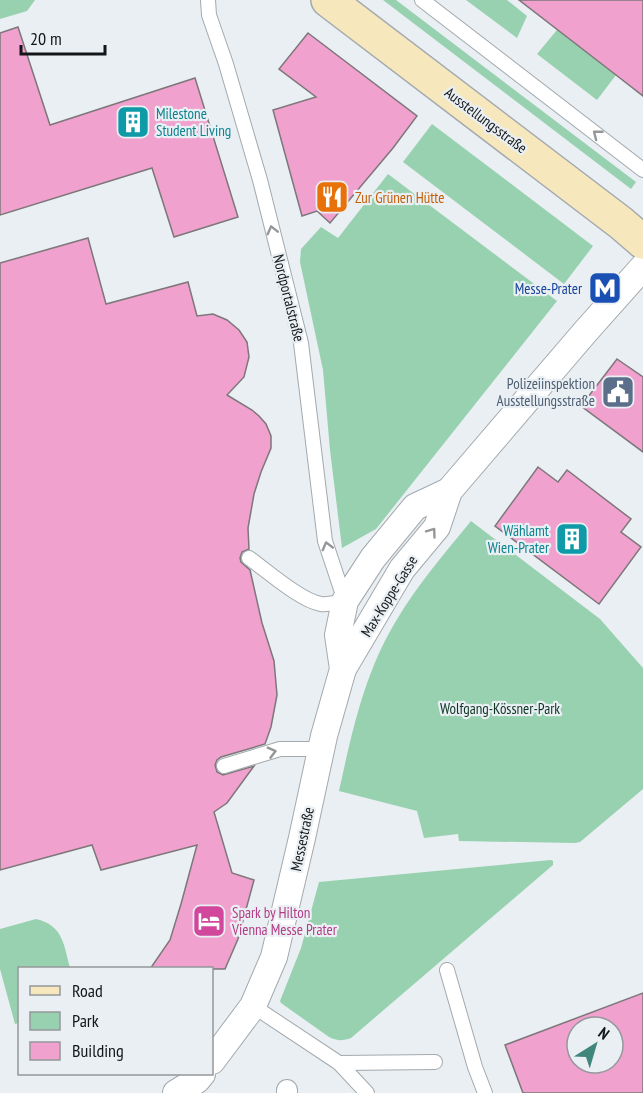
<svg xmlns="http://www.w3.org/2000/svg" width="643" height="1093" font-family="'PT Sans Narrow',sans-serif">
<rect width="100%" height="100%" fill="#e9eff3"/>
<g fill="#98d1af">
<path d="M0,0h35l-8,11 -27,8z"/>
<path d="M383,0h13l240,182 -5,7z"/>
<path d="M466,0h41l20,16 -10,22z"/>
<path d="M557,30l59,45 -19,25 -60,-46z"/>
<path d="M432,124l161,122 -29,38 -161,-122z"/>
<path d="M388,174l169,127 -181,228 -34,19 -12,-98 -7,-80 -23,-108 1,-13 20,-22 17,11z"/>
<path d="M471,521l129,98 43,49v121l-63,53 -5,1 -116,-2 -1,-7 -34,4 -7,-27 -78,-20c13,-59 25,-117 57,-170 21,-36 49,-68 75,-100z"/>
<path d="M551,860l2,1v4l-202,173c-8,3 -14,3 -22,-1l-48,-34 -1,-2 21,-53 18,-66z"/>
<path d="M36,919c27,6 28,26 34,49h-50l-1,55 -4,1 -15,-55v-40z"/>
</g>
<g fill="#f0a1ce" stroke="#7d777a" stroke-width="1.5" fill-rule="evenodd">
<path d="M519,0h124v96l-27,-21z"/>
<path d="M18,27l32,98 145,-47 43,139 -64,20 -22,-69 -152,47v-182z"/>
<path d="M308,33l109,83 -24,32 -63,75 -13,-12 -15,5 -29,-106 43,-13 -37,-28z"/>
<path d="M88,238l18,66 82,-22 9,34 16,-2 14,6 12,10 8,12 2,15 -5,20 -17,18 25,15 7,6 7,8 5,12v12l-10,24 -7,22 -6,34 1,21 -7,3 -2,6 1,4 9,8 12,53 12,38 3,34 -6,32 -6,17 -44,13 -4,3 -2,5 2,7 6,3 31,-9 -27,37 -13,9 18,61 22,7 -16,59 -13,30h-75l20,-29 11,-36 16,-59 -96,25 -9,-25 -92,25v-607z"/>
<path d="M617,359l26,18v75l-62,-46z"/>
<path d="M538,467l20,15 9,-12 64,49 -10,13 20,15 -42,57 -104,-78z"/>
<path d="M643,993v100h-120l-18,-48zM577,1027h36v36h-36z"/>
</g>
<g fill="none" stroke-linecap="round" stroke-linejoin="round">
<g stroke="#a3a9ad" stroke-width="16">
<g id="service">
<path d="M208,0l1,15 17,49 34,116 41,163 24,198 20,60c-8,1 -16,4 -24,3 -20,-3 -55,-34 -72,-46"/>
<path d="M422,0l221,170"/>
<path d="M224,766l56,-17h41"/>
<path d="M447,970l28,97 10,26"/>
<path d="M253,1006l86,57 96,-1"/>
<path d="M339,1063l28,30"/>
</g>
</g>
<g stroke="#a3a9ad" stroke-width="22">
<path id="pedestrian" d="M287,1093v-3"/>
</g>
<g stroke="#a3a9ad" stroke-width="28">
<g id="minor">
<path d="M343,669l59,-100 35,-42 12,-36 137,-160 57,-64"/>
<path d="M212,1061l41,-55 21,-49 28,-119 22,-102 19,-67 -5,-34 7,-34 28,-43 42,-51 34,-16"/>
<path d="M176,1093l21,-13 5,-6"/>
</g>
</g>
<g stroke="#a3a9ad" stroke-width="36">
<path id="secondary" d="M328,0l293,223 22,19"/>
</g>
<use href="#service" stroke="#fff" stroke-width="14"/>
<use href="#pedestrian" stroke="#fff" stroke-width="20"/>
<use href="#minor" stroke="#fff" stroke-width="26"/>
<use href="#secondary" stroke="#f7e7bd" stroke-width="33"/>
</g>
<defs><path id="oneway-chevron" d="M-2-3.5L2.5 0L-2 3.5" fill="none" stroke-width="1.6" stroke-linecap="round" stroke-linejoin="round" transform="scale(1.5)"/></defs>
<g stroke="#959697">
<use href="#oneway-chevron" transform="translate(597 134) rotate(-142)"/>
<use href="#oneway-chevron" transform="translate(272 230) rotate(-104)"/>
<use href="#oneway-chevron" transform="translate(432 532) rotate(-54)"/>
<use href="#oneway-chevron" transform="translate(327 546) rotate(-105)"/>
<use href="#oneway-chevron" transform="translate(272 752) rotate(-15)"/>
</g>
<defs>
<g id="building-square" transform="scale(1.725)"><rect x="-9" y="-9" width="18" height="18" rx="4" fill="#0f9aa8" stroke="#e9eff3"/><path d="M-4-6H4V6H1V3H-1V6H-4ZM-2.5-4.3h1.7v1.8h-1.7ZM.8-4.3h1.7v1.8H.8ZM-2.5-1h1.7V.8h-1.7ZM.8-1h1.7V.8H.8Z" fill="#fff"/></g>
<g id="restaurant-square" transform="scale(1.725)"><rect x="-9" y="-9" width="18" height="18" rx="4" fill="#e8710a" stroke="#e9eff3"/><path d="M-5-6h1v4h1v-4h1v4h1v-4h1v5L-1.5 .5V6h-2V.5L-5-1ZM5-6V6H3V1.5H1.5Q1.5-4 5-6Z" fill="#fff"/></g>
<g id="metro-square" transform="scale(1.725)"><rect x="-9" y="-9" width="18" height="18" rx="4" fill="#1a4fb4" stroke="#e9eff3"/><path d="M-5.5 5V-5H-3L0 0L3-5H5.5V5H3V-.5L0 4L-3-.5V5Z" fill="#fff"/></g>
<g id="civic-square" transform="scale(1.725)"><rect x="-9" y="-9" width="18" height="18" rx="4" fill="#5c6f8a" stroke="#e9eff3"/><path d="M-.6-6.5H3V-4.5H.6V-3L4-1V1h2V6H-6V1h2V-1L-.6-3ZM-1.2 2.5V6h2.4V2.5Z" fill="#fff"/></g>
<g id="hotel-square" transform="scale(1.725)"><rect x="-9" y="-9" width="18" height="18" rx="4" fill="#d1479c" stroke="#e9eff3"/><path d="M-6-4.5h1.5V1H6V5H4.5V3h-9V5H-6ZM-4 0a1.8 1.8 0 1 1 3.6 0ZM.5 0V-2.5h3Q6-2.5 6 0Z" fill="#fff"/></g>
</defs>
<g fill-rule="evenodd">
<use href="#building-square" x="133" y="122"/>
<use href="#restaurant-square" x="332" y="197"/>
<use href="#metro-square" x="605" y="288"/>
<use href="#civic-square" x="618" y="392"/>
<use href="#building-square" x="572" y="539"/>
<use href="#hotel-square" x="209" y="921"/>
</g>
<g text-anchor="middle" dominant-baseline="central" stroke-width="4.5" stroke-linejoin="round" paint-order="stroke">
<g font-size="15" fill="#0d838f" stroke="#e9eff3" text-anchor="start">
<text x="156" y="113">Milestone<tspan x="156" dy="17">Student Living</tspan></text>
<text x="549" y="530" text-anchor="end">Wählamt<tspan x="549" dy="17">Wien-Prater</tspan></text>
</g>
<g font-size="15" fill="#141618" stroke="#e9eff3">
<text transform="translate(486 120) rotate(37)">Ausstellungsstraße</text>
<text transform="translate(289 298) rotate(76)">Nordportalstraße</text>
<text transform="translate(389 596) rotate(-58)">Max-Koppe-Gasse</text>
<text transform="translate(302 839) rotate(-78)">Messestraße</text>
</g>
<g font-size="15" fill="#c56008" stroke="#e9eff3" text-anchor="start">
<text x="355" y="197">Zur Grünen Hütte</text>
</g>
<g font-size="15" fill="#164399" stroke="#e9eff3" text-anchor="end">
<text x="582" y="288">Messe-Prater</text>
</g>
<g font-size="15" fill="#4e5e75" stroke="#e9eff3" text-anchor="end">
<text x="595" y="383">Polizeiinspektion<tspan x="595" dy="17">Ausstellungsstraße</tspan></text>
</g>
<g font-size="15" fill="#0d3421" stroke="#e9eff3">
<text x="500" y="708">Wolfgang-Kössner-Park</text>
</g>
<g font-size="15" fill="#b23c85" stroke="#e9eff3" text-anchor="start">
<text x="232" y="912">Spark by Hilton<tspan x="232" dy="17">Vienna Messe Prater</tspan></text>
</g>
</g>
<rect x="18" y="967" width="195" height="108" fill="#e9eff3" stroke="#94989b" stroke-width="1.5"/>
<rect x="30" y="986" width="30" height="9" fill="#f7e7bd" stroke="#94989b" stroke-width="1.5"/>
<text x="72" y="997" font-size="18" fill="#141618">Road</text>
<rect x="30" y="1012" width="30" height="18" fill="#98d1af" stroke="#94989b" stroke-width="1.5"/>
<text x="72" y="1027" font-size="18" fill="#141618">Park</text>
<rect x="30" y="1042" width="30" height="18" fill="#f0a1ce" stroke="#94989b" stroke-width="1.5"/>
<text x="72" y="1057" font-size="18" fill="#141618">Building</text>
<g transform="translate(595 1045) rotate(37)"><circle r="28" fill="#e9eff3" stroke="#94989b" stroke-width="1.5"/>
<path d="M0-4.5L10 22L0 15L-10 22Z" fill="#41867c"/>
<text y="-9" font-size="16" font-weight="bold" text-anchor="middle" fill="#141618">N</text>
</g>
<path d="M21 45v9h84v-9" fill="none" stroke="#141618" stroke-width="3"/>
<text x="30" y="45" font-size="18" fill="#141618" stroke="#e9eff3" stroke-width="4.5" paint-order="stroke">20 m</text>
</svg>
